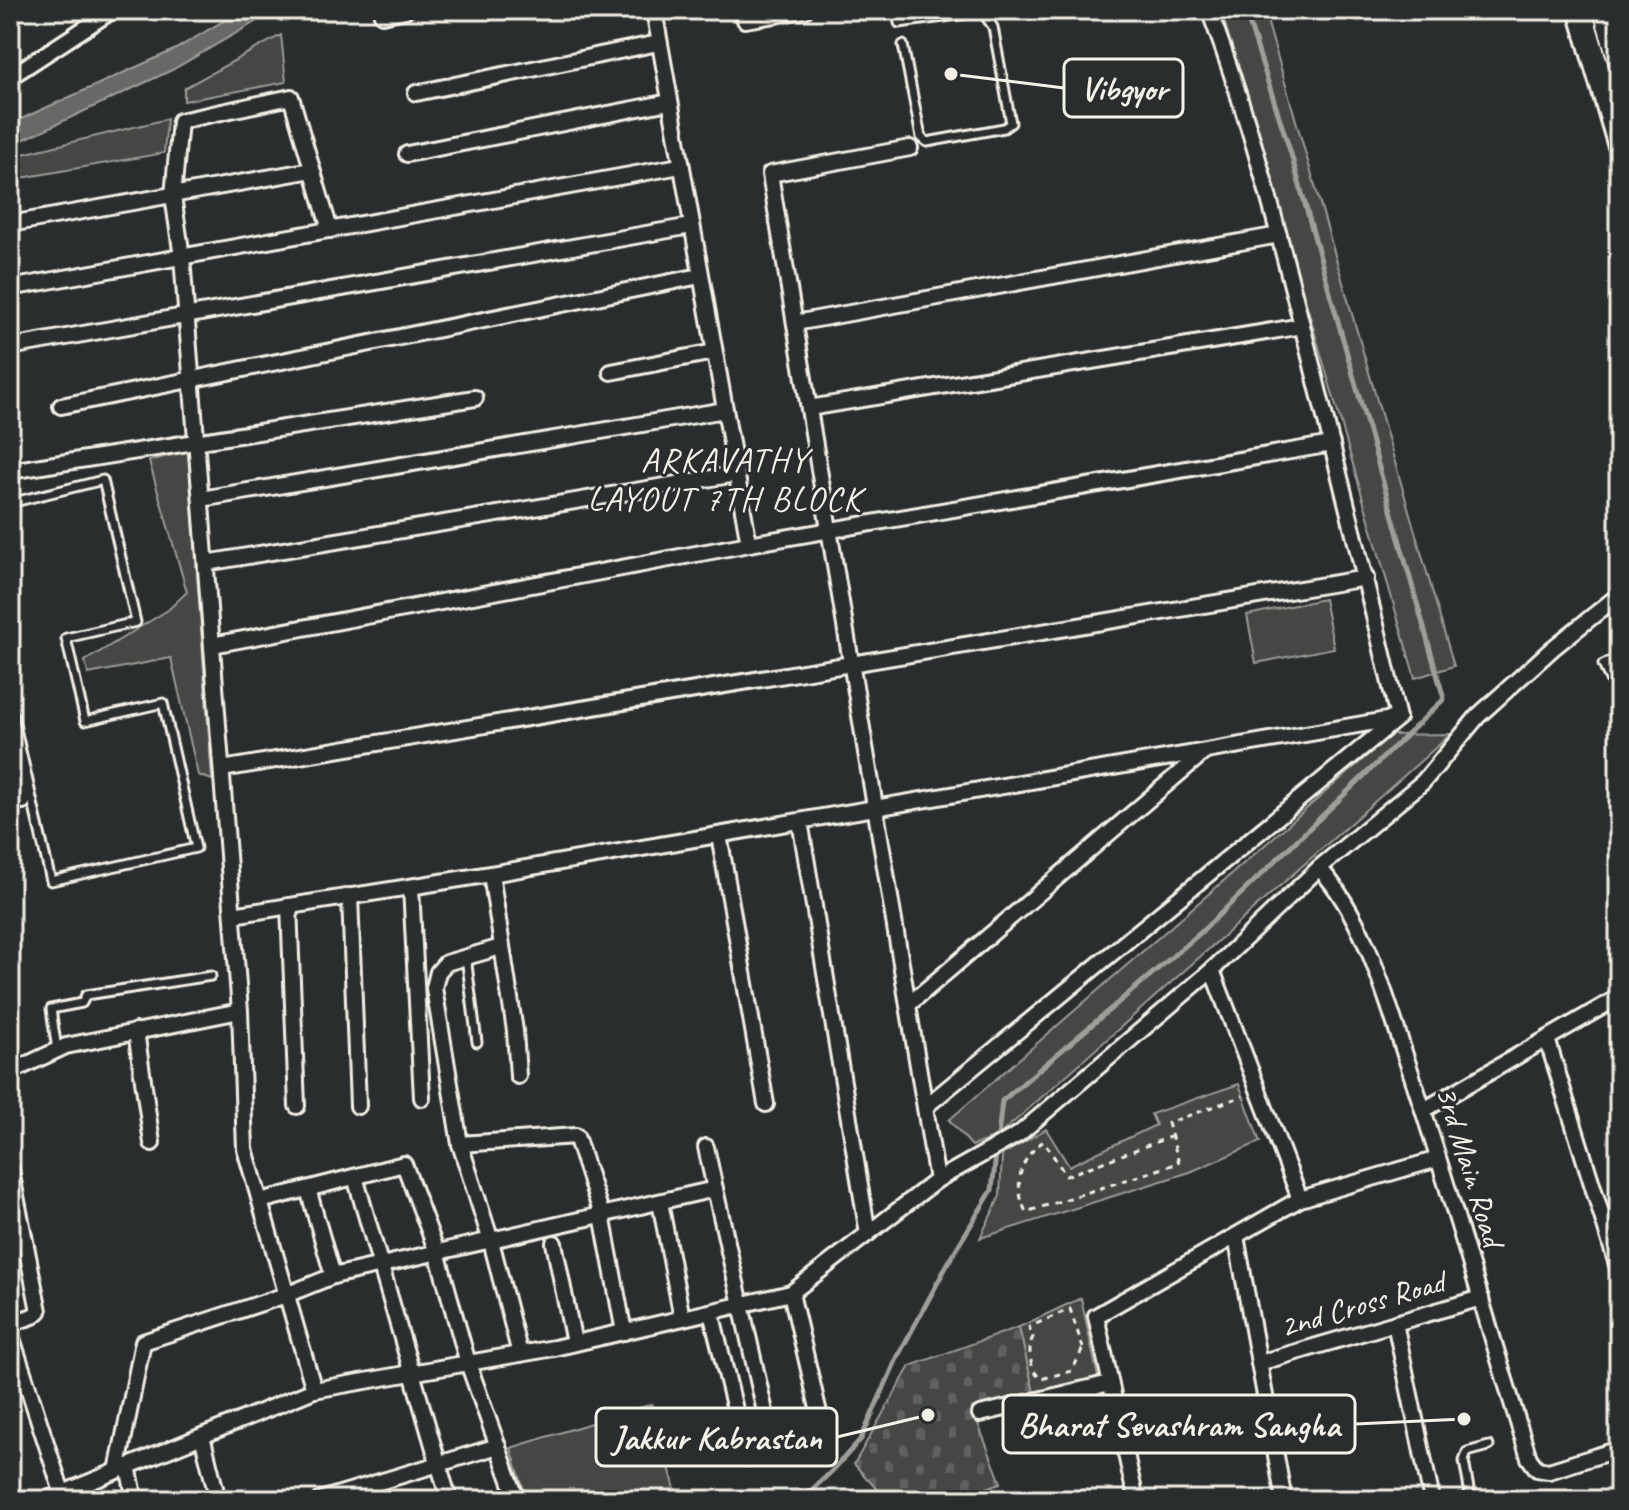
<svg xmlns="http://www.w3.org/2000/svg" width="1629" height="1510" font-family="Caveat,sans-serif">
<defs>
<pattern id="cemetery-stones" width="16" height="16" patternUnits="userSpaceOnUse" patternTransform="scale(2)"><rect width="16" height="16" fill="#444645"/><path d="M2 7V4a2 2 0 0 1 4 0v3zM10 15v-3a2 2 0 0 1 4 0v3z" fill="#606160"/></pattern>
</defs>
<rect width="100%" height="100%" fill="#2a2d2e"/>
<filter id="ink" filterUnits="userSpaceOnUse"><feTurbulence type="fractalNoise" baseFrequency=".0125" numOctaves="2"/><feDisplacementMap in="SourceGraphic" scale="16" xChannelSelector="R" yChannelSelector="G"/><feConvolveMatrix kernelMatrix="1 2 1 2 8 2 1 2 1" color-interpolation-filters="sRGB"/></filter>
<g filter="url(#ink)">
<path fill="url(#cemetery-stones)" stroke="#9c9c96" stroke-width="2" d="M1019,1327l15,65 -62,16 29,75 -35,12 2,5h-89l3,-5 -28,-31 56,-98z"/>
<g fill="#444645" stroke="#9c9c96" stroke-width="2">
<path d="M1221,10h43l190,656 -39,12z"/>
<path d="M281,35l5,47 -102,19v-13z"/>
<path d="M167,119l-3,34 -154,27v-23z"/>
<path d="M188,451l24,329 -14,-5 -27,-117 -83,16 -3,-13 83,-51 19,-18 -38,-131z"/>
<path d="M1324,599l10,49 -78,15 -9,-48z"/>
<path d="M1451,734l-453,402 -26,10 -23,-26 442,-385z"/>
<path d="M1239,1084l21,58 -70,30 -210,66 20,-42 2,-41 44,-26 23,37 87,-41 -5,-11z"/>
<path d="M1081,1298l17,79 -64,15 -15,-65z"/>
<path d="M652,1404l26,96h-151l-16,-52z"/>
</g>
<path fill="#676866" stroke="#9f9f9a" stroke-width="2" d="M242,10h34l-104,60 -162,76v-22l164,-74z"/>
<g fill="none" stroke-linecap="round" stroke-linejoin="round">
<path stroke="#9f9f9a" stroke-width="5" d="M801,1500l30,-28 30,-33 37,-83 54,-100 40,-66 10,-89 197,-167 245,-235 -153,-545 -46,-144"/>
<g stroke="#f4f1e8" stroke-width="13">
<g id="service">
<path d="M897,10l2,13 82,-11"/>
<path d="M903,45l18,92 6,5 77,-14 7,-5 -18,-96 -12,-17"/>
<path d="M10,503l93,-23 33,142 -70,16 19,83 78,-18 33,145 -145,33 -41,-178"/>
<path d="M1619,657l-16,8 16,33"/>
<path d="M466,957l11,85"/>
<path d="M57,1050l-6,-41 31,-6 4,-8 125,-19"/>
<path d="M1471,1500l-7,-39 3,-9 22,-6"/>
</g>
</g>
<g stroke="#f4f1e8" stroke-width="20">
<g id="minor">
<path d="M654,10l95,534"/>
<path d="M1209,10c42,111 71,228 100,343 30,121 61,243 89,365"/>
<path d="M382,15l24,-5"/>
<path d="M745,20l60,-10"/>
<path d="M10,77l103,-67"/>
<path d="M416,93l242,-50"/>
<path d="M910,148l-140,26 167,1006"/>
<path d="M407,154l262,-52"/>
<path d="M10,224l302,-54"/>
<path d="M10,288l670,-122"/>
<path d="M795,323l484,-88"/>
<path d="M10,347l681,-121"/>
<path d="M611,372l103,-20"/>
<path d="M61,406l639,-130"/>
<path d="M809,408l493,-82"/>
<path d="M10,471l465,-73"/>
<path d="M201,499l524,-89"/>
<path d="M206,563l530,-89"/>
<path d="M212,645l537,-101 583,-100"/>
<path d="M10,746l13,55"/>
<path d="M222,769l1144,-191"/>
<path d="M800,821l68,413"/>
<path d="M719,835l47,269"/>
<path d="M1319,868c43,45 67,128 86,187 45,133 82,269 124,403l8,11 12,2 70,-22"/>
<path d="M491,874l24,157 3,45"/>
<path d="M411,887l11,211"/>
<path d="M350,896l8,210"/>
<path d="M289,906l8,200"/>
<path d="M233,915l258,-41 907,-156"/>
<path d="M501,947l-55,16 -8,9 -4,16 26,156 31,97 29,113"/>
<path d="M1212,970l88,229"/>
<path d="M908,1005l295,-252"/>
<path d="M136,1031l16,112"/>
<path d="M1547,1039l72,232"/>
<path d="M10,1075l5,-5 51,-24 174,-35"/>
<path d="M925,1107l473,-389"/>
<path d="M1424,1110l195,-113"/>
<path d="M460,1144l116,-8 26,79 22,117"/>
<path d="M706,1147l9,42"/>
<path d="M10,1166l29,145 -6,5 -20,7 -3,9 52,160"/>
<path d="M355,1177l94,323"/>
<path d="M308,1189l25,87"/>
<path d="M260,1201l144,-37 33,88 31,111 49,137"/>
<path d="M660,1202l22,116"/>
<path d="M1236,1236l48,264"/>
<path d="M554,1243l20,100"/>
<path d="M791,1293l29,124"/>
<path d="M711,1312l36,146"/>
<path d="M1395,1323l37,177"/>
<path d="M1259,1363l222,-65"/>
<path d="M314,1390l-69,-241 -5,-138 -58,-754 -9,-61 7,-75 111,-24 39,133"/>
<path d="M980,1414l130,-31"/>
<path d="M202,1436l16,64"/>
<path d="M128,1466l7,34"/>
<path d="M117,1471l26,-129 143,-47 47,-19 382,-87 51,227"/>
<path d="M46,1500l268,-110 240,-42 237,-55 146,-113 82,-46 193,-164 107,-102 104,-86 55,-66 75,-68 66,-53"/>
<path d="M320,1500l178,-54"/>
<path d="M1136,1500l-40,-184 204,-117 138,-40"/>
</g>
</g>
<g stroke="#f4f1e8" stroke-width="28">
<g id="secondary">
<path d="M1580,10l39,133"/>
<path d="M1605,10l14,47"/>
</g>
</g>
<g stroke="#f4f1e8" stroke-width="3" stroke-dasharray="6 6" stroke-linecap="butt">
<path d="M1172,1136l-106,40 -22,-35c-25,17 -31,44 -18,71l153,-49 -11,-40 75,-27"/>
<path d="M1083,1348l-13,-39 -41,18 4,10c-6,11 -3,34 8,42l31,-8 11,-23 3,-1"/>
</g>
<use href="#service" stroke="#2a2d2e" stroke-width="7"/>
<use href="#minor" stroke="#2a2d2e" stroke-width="14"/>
<use href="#secondary" stroke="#2a2d2e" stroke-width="22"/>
</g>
</g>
<g text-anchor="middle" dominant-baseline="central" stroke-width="6" stroke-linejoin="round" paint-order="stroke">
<g font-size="32" fill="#f4f1e8" stroke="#2a2d2e">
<text transform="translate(1470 1166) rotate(73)">3rd Main Road</text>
<text transform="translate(1362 1304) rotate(-16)">2nd Cross Road</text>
</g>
<g font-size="34" letter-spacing="2" fill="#f4f1e8" stroke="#2a2d2e">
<text x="725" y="459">ARKAVATHY<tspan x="725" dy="39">LAYOUT 7TH BLOCK</tspan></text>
</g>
</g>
<path fill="none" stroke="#f4f1e8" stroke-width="3" d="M951 74L1064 88M1464 1419L1355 1424M928 1415L837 1437"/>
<g fill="#f4f1e8" stroke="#2a2d2e" stroke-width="3">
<circle cx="951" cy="74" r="8"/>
<circle cx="1464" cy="1419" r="8"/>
<circle cx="928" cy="1415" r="8"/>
</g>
<g fill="#2a2d2e" stroke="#f4f1e8" stroke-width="3">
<rect x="1064" y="59" width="119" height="58" rx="8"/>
<rect x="1003" y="1395" width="352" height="58" rx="8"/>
<rect x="596" y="1408" width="241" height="58" rx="8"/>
</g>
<g font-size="34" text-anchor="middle" font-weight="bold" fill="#f4f1e8">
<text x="1124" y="100">Vibgyor</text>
<text x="1179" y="1436">Bharat Sevashram Sangha</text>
<text x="717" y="1449">Jakkur Kabrastan</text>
</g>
<rect width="1629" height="1510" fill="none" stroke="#2a2d2e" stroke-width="40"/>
<rect x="20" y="20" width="1589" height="1470" fill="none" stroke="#f4f1e8" stroke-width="3" filter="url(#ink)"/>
</svg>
